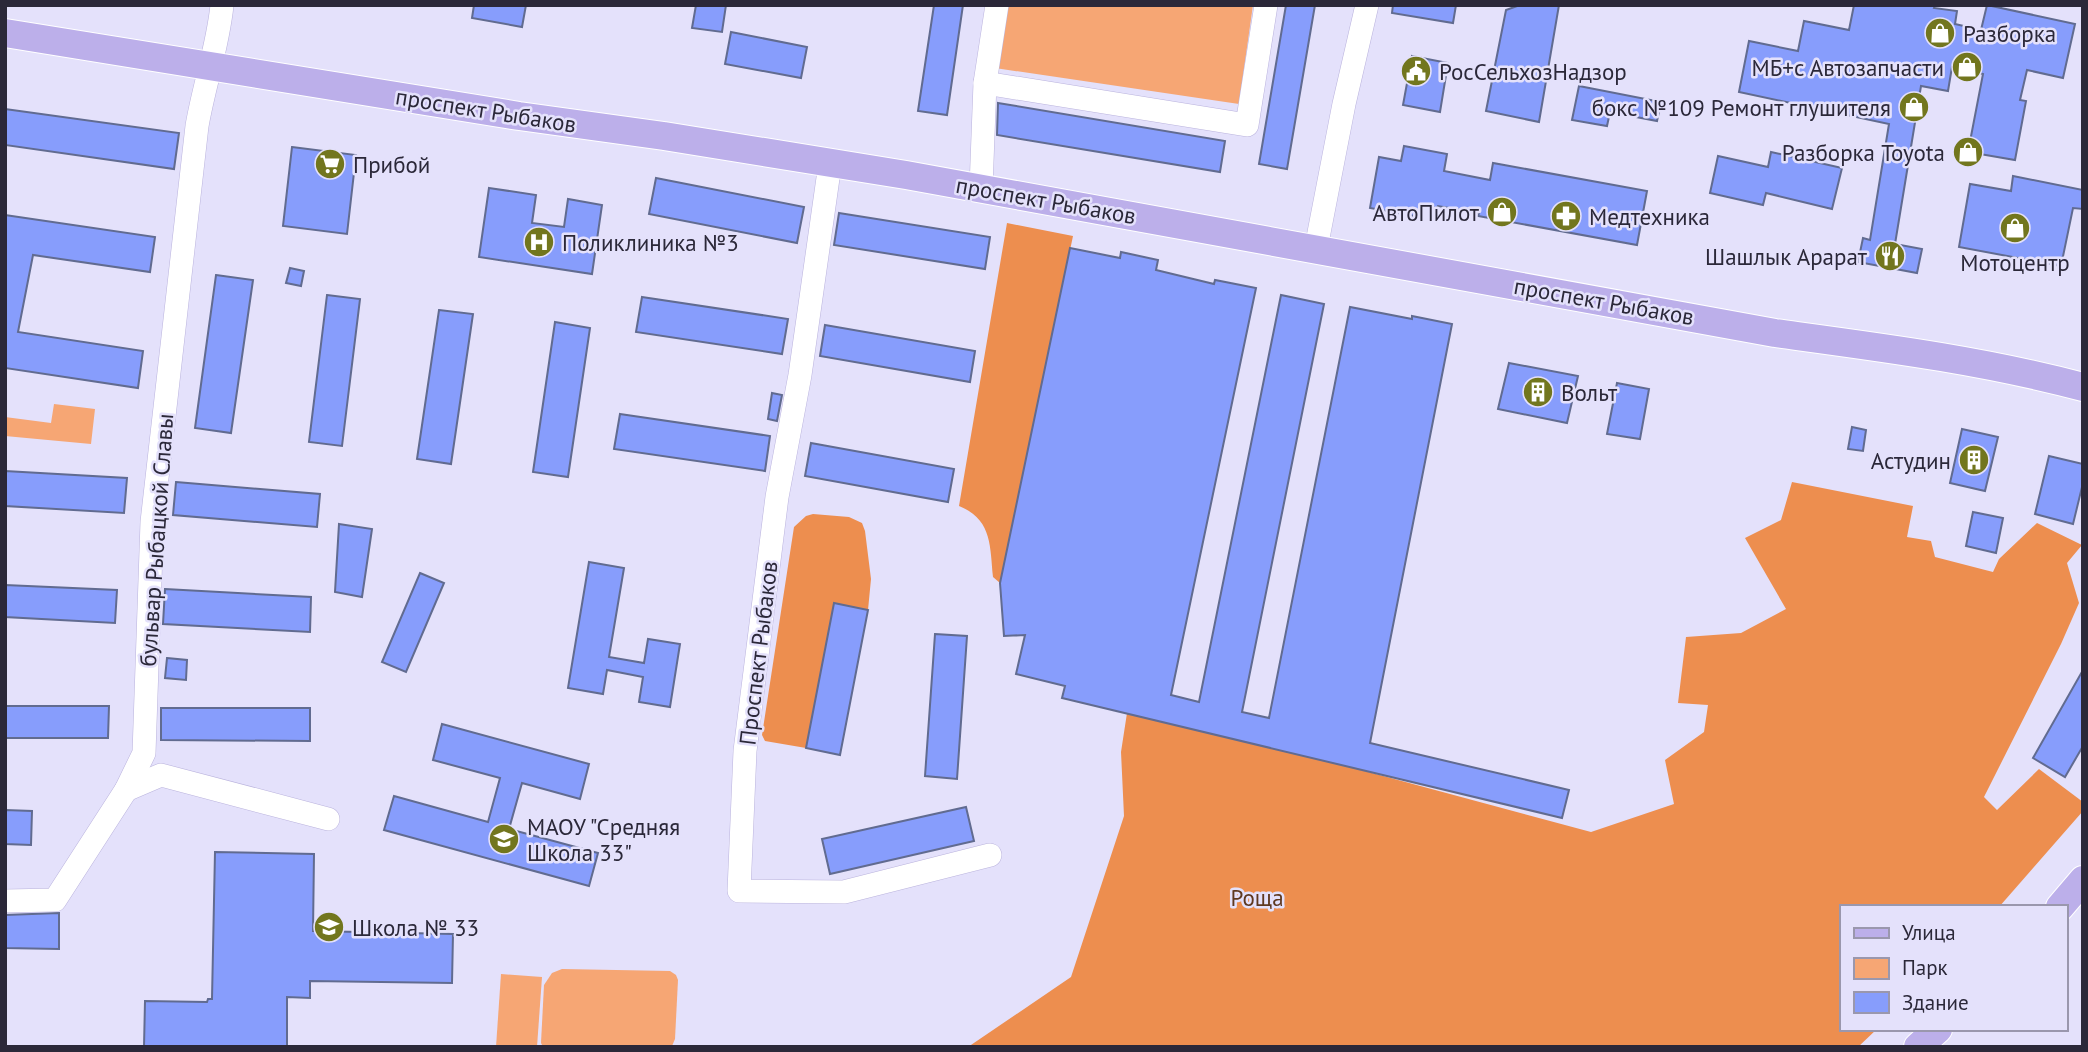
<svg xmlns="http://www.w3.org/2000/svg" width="2088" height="1052" font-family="'PT Sans',sans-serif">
<rect width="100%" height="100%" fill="#e4e1fb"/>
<g fill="#f6a674">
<path d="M1004,5h249l-14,99 -244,-36z"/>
<path d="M54,404l41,5 -4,35 -86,-8v-19l46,6z"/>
<path d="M562,969l108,2 6,4 2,5 -3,59 -3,7 -129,1 -2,-4 3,-58 8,-12z"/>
<path d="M501,974l41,3 -5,70h-41z"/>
</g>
<g fill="#ed8e4f">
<path d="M1007,223l66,13 -73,347 -7,-6c-3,-31 -1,-58 -34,-71z"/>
<path d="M1792,482l121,24 -6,31 24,4 4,16 58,15 6,-13 38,-36 45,22 -15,18 12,40 -18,41 -77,153 13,13 42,-41 44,33v9l-84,96h-158v122h36l-19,18h-890l103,-70 53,-161 -3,-64 6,-39 208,50 256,69 83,-28 -9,-44 39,-28 4,-27 -30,-2 8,-66 55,-4 45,-24 -41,-71 36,-18z"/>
<path d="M813,514l36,3 13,6 3,8 6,48 -3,31 -34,-6 -28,144 -41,-7 -3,-6 32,-208 12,-11z"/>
</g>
<g fill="#879dfc" stroke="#616b90" stroke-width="2">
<path d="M474,5h52l-4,22 -50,-9z"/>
<path d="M696,5h30l-4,27 -30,-4z"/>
<path d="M934,5h29l-16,110 -29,-4z"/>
<path d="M1286,5h29l-28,164 -28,-5z"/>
<path d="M1393,5h63l-3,18 -61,-10z"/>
<path d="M1520,5h39l-20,117 -53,-11 20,-101z"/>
<path d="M1854,5h81l-1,3 23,3 -2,13 26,6 6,-25 88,19 -12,54 -36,-8 -7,30 6,1 -11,59 -47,-8 15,-78 -31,-7 -4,24 -27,-5 -26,158 27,5 -5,24 -59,-11 5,-24 7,2 19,-116 -150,-32 10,-51 49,10 6,-30 45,9z"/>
<path d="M731,32l76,15 -6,31 -76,-14z"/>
<path d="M1412,56l36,7 -8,49 -37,-7z"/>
<path d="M1579,86l82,16 -4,19 -47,-9 -3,14 -35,-6z"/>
<path d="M998,103l227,38 -5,31 -223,-37z"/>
<path d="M5,109l174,24 -5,36 -169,-24z"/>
<path d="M1404,146l43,8 -3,17 46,9 3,-17 154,28 -10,54 -159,-29 1,-3 -41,-7 -1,2 -15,-2 -2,11 -50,-9 9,-51 22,4z"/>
<path d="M292,147l64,8 -9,79 -64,-8z"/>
<path d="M1771,152l71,16 -10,41 -66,-16 -3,12 -53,-12 8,-37 50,11z"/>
<path d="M2013,176l70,14v19l-10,-1 -12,58 -102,-19 11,-63 41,7z"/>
<path d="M656,178l148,29 -7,36 -148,-29z"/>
<path d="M489,188l47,7 -4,28 32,4 4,-28 34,6 -10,69 -113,-17z"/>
<path d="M839,213l151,24 -5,32 -151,-24z"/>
<path d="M5,215l150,22 -5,35 -117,-17 -15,77 125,19 -5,37 -133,-20z"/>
<path d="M1070,248l50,10 1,-6 37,8 -2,10 58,14 1,-4 41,8 -85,407 28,7 82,-407 43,9 -82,408 27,6 81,-411 62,12v-3l40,8 -82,419 199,47 -7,28 -500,-120 3,-12 -49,-12 9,-39 -21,1 -4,-53z"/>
<path d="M290,268l14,3 -3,15 -15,-3z"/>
<path d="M216,275l37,5 -22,153 -36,-5z"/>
<path d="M327,295l33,4 -18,147 -33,-4z"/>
<path d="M642,297l146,22 -6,35 -146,-22z"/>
<path d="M439,310l34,4 -22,150 -34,-5z"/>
<path d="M555,322l35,6 -22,149 -35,-5z"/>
<path d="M825,325l150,26 -5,31 -150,-26z"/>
<path d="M1509,363l69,13 -11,47 -69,-14z"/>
<path d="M1617,383l32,6 -9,50 -33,-5z"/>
<path d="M772,393l10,2 -5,26 -9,-2z"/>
<path d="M620,414l150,22 -5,35 -151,-22z"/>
<path d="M1852,427l14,3 -3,21 -15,-2z"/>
<path d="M1962,429l36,8 -13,54 -35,-8z"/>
<path d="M811,443l143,26 -6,33 -143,-26z"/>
<path d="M2049,456l34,8v19l-10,41 -38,-10z"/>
<path d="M5,471l122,7 -3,35 -119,-7z"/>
<path d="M176,482l144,12 -3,33 -144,-12z"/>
<path d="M1973,512l30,6 -7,35 -30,-7z"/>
<path d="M339,524l33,5 -10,68 -27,-5z"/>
<path d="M589,562l35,6 -15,89 35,6 4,-24 32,5 -10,63 -31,-5 4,-25 -36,-7 -4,24 -35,-6z"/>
<path d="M420,573l24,10 -38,89 -24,-10z"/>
<path d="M5,585l112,5 -2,33 -110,-6z"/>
<path d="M165,589l146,8 -1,35 -147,-8z"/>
<path d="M834,603l34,7 -28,145 -34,-7z"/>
<path d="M935,634l32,2 -10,143 -32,-3z"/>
<path d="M167,658l20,2 -1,20 -21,-2z"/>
<path d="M2083,670v76l-18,31 -32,-19z"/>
<path d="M5,706h104l-1,32h-103z"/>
<path d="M161,708h149v33l-149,-1z"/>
<path d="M442,724l147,40 -9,35 -58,-16 -13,46 89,24 -9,33 -205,-56 10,-34 94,26 12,-44 -67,-18z"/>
<path d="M966,807l8,34 -144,33 -8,-35z"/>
<path d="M5,810l27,1 -1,34 -26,-1z"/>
<path d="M215,852l99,2 -1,77 140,3 -1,49 -142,-2v17l-23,-1v50h-143l1,-46 62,1 1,-3h4z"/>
<path d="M59,913v36l-54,-1v-33z"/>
</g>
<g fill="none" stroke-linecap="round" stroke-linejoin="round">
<g stroke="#bab3dd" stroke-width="24">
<g id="minor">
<path d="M985,83l12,-78"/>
<path d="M830,164l-30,211 -23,122 -32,254 -6,140 105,1 146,-37"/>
<path d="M981,188l4,-105 262,42 19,-120"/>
<path d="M1316,248l28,-144 23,-99"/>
<path d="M126,790l35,-15 167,44"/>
<path d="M5,901l50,-1 71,-110 18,-37 8,-231 45,-396c7,-41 21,-80 25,-121"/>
</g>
</g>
<g stroke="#fff" stroke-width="30">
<g id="major">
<path d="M5,33l514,83 145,20 242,39 869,158c103,14 207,27 308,54"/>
<path d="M2060,907l23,-27"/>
<path d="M1918,1047l20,-18"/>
</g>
</g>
<use href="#minor" stroke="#fff" stroke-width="23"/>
<use href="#major" stroke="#bcafea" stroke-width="28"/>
</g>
<defs>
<g id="shop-disc" transform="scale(1.575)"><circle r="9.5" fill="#72761e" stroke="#e4e1fb"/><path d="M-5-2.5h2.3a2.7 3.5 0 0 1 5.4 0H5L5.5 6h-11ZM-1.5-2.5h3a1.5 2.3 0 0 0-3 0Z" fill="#fff"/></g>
<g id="civic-disc" transform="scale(1.575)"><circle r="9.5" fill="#72761e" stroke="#e4e1fb"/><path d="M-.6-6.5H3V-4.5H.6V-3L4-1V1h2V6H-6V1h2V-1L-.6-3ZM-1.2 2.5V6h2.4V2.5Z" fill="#fff"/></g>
<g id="supermarket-disc" transform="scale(1.575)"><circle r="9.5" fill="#72761e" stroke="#e4e1fb"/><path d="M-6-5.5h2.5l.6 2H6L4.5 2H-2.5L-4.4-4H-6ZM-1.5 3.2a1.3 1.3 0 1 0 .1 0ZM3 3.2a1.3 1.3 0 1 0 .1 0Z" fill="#fff"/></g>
<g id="pharmacy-disc" transform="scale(1.575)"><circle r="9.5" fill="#72761e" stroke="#e4e1fb"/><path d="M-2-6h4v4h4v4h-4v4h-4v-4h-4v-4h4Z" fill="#fff"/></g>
<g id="hospital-disc" transform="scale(1.575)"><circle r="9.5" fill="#72761e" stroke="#e4e1fb"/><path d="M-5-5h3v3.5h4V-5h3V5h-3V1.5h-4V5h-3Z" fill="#fff"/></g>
<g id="restaurant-disc" transform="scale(1.575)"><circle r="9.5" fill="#72761e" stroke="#e4e1fb"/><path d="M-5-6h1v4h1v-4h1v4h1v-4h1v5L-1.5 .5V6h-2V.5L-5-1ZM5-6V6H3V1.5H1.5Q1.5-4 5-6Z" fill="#fff"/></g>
<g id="building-disc" transform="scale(1.575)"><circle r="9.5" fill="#72761e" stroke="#e4e1fb"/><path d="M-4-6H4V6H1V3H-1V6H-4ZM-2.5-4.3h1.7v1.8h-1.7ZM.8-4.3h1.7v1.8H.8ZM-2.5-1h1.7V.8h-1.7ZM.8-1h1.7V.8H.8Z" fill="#fff"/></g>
<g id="school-disc" transform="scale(1.575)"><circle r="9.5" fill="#72761e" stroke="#e4e1fb"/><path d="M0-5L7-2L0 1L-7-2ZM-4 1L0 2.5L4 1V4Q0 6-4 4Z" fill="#fff"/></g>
</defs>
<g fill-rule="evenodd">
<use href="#shop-disc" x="1940" y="33"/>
<use href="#shop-disc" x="1967" y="67"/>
<use href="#civic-disc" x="1416" y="71"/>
<use href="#shop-disc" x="1914" y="107"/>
<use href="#shop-disc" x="1968" y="152"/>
<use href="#supermarket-disc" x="330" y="164"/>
<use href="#shop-disc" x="1502" y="212"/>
<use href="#pharmacy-disc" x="1566" y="216"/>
<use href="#shop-disc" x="2015" y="228"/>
<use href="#hospital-disc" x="539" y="242"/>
<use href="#restaurant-disc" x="1890" y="256"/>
<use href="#building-disc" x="1538" y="392"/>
<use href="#building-disc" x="1974" y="460"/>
<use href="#school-disc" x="504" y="839"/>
<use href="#school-disc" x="329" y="927"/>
</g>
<g text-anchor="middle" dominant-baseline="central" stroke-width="5" stroke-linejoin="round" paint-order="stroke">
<g font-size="23" fill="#2b2839" stroke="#e4e1fb" text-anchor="start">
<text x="1963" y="33">Разборка</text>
<text x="1944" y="67" text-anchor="end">МБ+с Автозапчасти</text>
<text x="1439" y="71">РосСельхозНадзор</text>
<text x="1891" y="107" text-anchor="end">бокс №109 Ремонт глушителя</text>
<text x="1945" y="152" text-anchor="end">Разборка Toyota</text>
<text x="353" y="164">Прибой</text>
<text x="1479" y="212" text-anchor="end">АвтоПилот</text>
<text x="1589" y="216">Медтехника</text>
<text x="562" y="242">Поликлиника №3</text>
<text x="1867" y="256" text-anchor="end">Шашлык Арарат</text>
<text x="2015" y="262" text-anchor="middle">Мотоцентр</text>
<text x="1561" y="392">Вольт</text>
<text x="1951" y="460" text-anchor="end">Астудин</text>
<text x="527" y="826">МАОУ "Средняя<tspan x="527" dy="26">Школа 33"</tspan></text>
<text x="352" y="927">Школа № 33</text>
</g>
<g font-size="23" fill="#2b2839" stroke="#e4e1fb">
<text transform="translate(486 110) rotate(9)">проспект Рыбаков</text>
<text transform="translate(1046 200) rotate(10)">проспект Рыбаков</text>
<text transform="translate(1604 301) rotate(10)">проспект Рыбаков</text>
<text transform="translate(156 540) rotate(-86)">бульвар Рыбацкой Славы</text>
<text transform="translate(758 653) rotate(-83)">Проспект Рыбаков</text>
</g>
<g font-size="23" fill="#5f381f" stroke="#e4e1fb">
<text x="1257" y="897">Роща</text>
</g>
</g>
<rect width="2088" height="1052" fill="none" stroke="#2b2839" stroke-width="14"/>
<rect x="1840" y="905" width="228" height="126" fill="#e4e1fb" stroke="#9a97ad" stroke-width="2"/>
<rect x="1854" y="928" width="35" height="10" fill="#bcafea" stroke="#9a97ad" stroke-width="2"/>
<text x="1902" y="940" font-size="21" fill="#2b2839">Улица</text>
<rect x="1854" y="958" width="35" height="21" fill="#f6a674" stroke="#9a97ad" stroke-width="2"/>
<text x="1902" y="975" font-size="21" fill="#2b2839">Парк</text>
<rect x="1854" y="992" width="35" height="21" fill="#879dfc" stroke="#9a97ad" stroke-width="2"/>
<text x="1902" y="1010" font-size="21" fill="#2b2839">Здание</text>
</svg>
